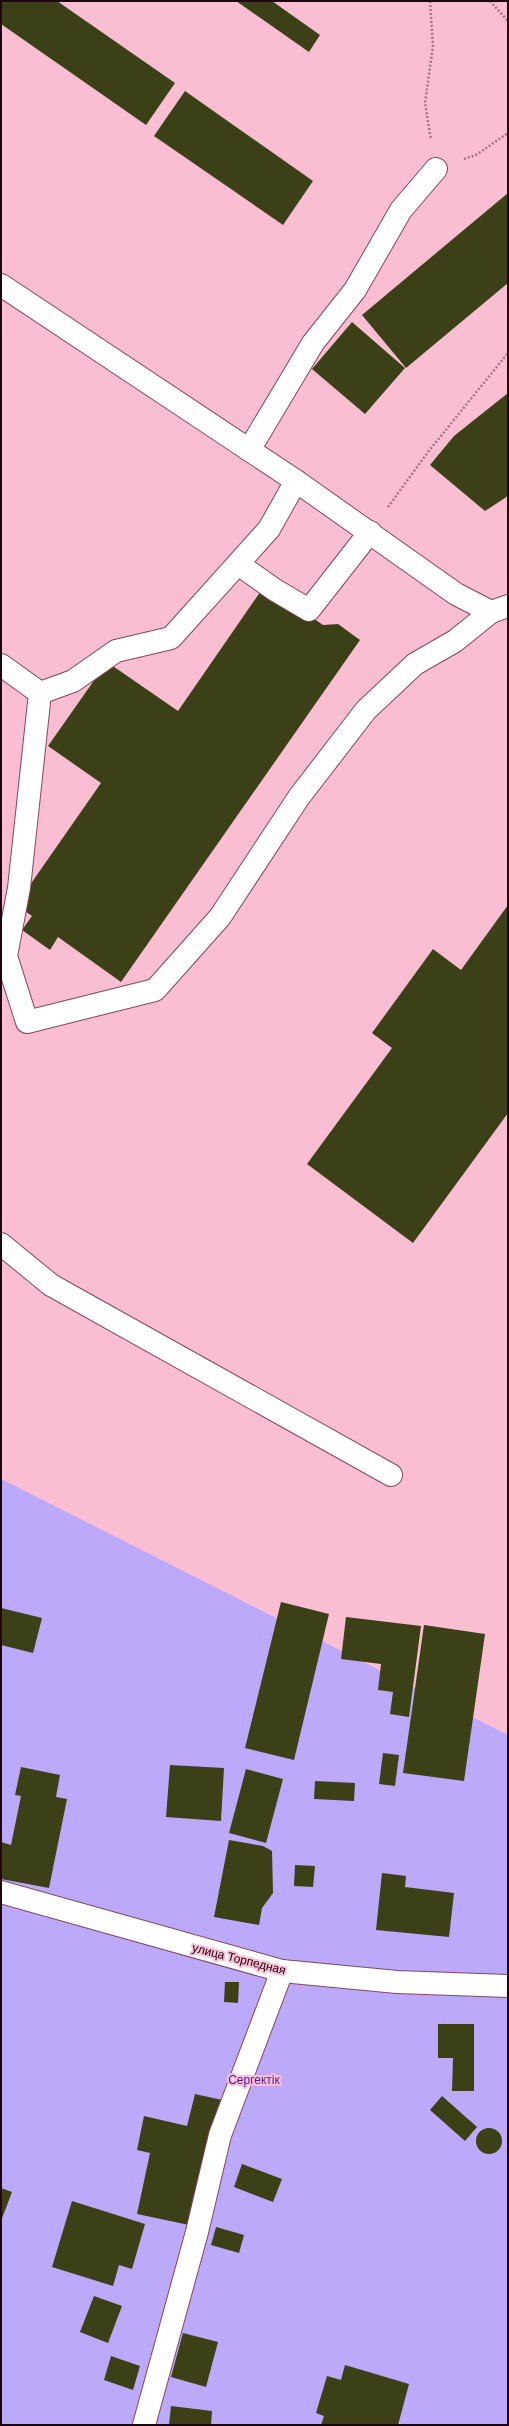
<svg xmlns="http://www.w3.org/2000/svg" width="509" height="2426" font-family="Arial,sans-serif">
<rect width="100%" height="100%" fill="#fabed3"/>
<path fill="#bda9f9" d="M1,1479l507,256v690h-507z"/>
<g fill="#3b4016">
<path d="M1,1h56l118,82 -29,42 -145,-101z"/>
<path d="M236,1h36l48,34 -11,17z"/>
<path d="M185,91l128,90 -30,44 -129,-89z"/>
<path d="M508,193v90l-102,85 -44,-53z"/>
<path d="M352,322l53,46 -40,46 -53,-45z"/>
<path d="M508,393v103l-23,15 -55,-46 24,-29z"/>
<path d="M265,585l58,40 15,-1 22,16 -239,342 -63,-45 -8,13 -28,-20 10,-14 -16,-11 85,-122 -53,-37 59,-84 71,49z"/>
<path d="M508,905v208l-95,130 -106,-79 85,-116 -20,-15 61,-84 28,21z"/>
<path d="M281,1602l48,12 -35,146 -49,-12z"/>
<path d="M1,1608l41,10 -9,35 -32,-8z"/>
<path d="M346,1617l75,9 -12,91 -19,-3 3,-22 -15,-2 3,-26 -40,-5z"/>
<path d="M424,1625l61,9 -21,147 -61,-8z"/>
<path d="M383,1753l16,2 -4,31 -16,-2z"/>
<path d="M170,1765l54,3 -3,53 -55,-4z"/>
<path d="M21,1767l39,8 -4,22 11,2 -18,89 -48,-9v-37l10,3 10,-49 -6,-1z"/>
<path d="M246,1769l37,10 -17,64 -37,-10z"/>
<path d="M315,1781l40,2 -1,18 -40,-2z"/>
<path d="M229,1840l34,6 9,5 1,42 -11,15 -3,17 -45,-8z"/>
<path d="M295,1865l20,1 -2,21 -19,-1z"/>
<path d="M382,1873l24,3 -1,11 49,6 -5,44 -73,-7z"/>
<path d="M225,1982h14l-1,21 -14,-1z"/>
<path d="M438,2024h36v67h-22l1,-33h-15z"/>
<path d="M195,2094l27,6 -28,126 -57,-12 13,-61 -13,-3 7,-34 43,10z"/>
<path d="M442,2096l35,31 -12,14 -35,-31z"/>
<circle cx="489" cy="2141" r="13"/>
<path d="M242,2164l40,15 -9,23 -39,-15z"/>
<path d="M1,2188l11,4 -11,29z"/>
<path d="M72,2201l73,23 -13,45 -13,-4 -6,21 -61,-19z"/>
<path d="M216,2227l28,8 -5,18 -28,-8z"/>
<path d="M94,2296l28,10 -14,37 -28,-11z"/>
<path d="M183,2333l35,9 -12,45 -35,-10z"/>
<path d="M111,2356l29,10 -7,24 -29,-10z"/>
<path d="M345,2365l64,19 -11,41h-77l3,-9 -8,-3 11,-37 14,4z"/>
<path d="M171,2406l41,5 -1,14h-42z"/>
</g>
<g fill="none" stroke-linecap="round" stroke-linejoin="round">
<g stroke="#85455f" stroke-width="24">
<g id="minor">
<path d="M1,285l295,196 160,113 35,18 17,-6"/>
<path d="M249,450l64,-107 42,-53 46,-80 35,-41"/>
<path d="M238,564l37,26 34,20 61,-78"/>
<path d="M1,665l39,28"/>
<path d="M40,693l-21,195 -13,68 21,66 128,-32 65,-73 79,-120 67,-87 49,-46 40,-23 36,-29"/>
<path d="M40,693l33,-12 43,-30 55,-13 98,-109 27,-48"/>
<path d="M1,1244l50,41 340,190"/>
<path d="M1,1892l281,79 115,11 111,4"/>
<path d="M144,2425l53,-193 23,-97 62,-164"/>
</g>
</g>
<g stroke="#a37586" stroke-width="2.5" stroke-dasharray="2 2" stroke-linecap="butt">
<path d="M430,1l3,45 -8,57 6,37"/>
<path d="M490,1l18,20"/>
<path d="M464,159l12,-4 32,-22"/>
<path d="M388,507l40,-55 80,-99"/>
</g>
<use href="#minor" stroke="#fff" stroke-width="22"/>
</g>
<g text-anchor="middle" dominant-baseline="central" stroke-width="4" stroke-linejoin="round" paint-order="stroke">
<g font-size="12" fill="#1d0510" stroke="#fabed3">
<text transform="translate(239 1959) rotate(14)">улица Торпедная</text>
</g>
<g font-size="12" fill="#521d9b" stroke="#fabed3">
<text x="254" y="2080">Сергектік</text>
</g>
</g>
<rect width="509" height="2426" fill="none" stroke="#1d0510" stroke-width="4"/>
</svg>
